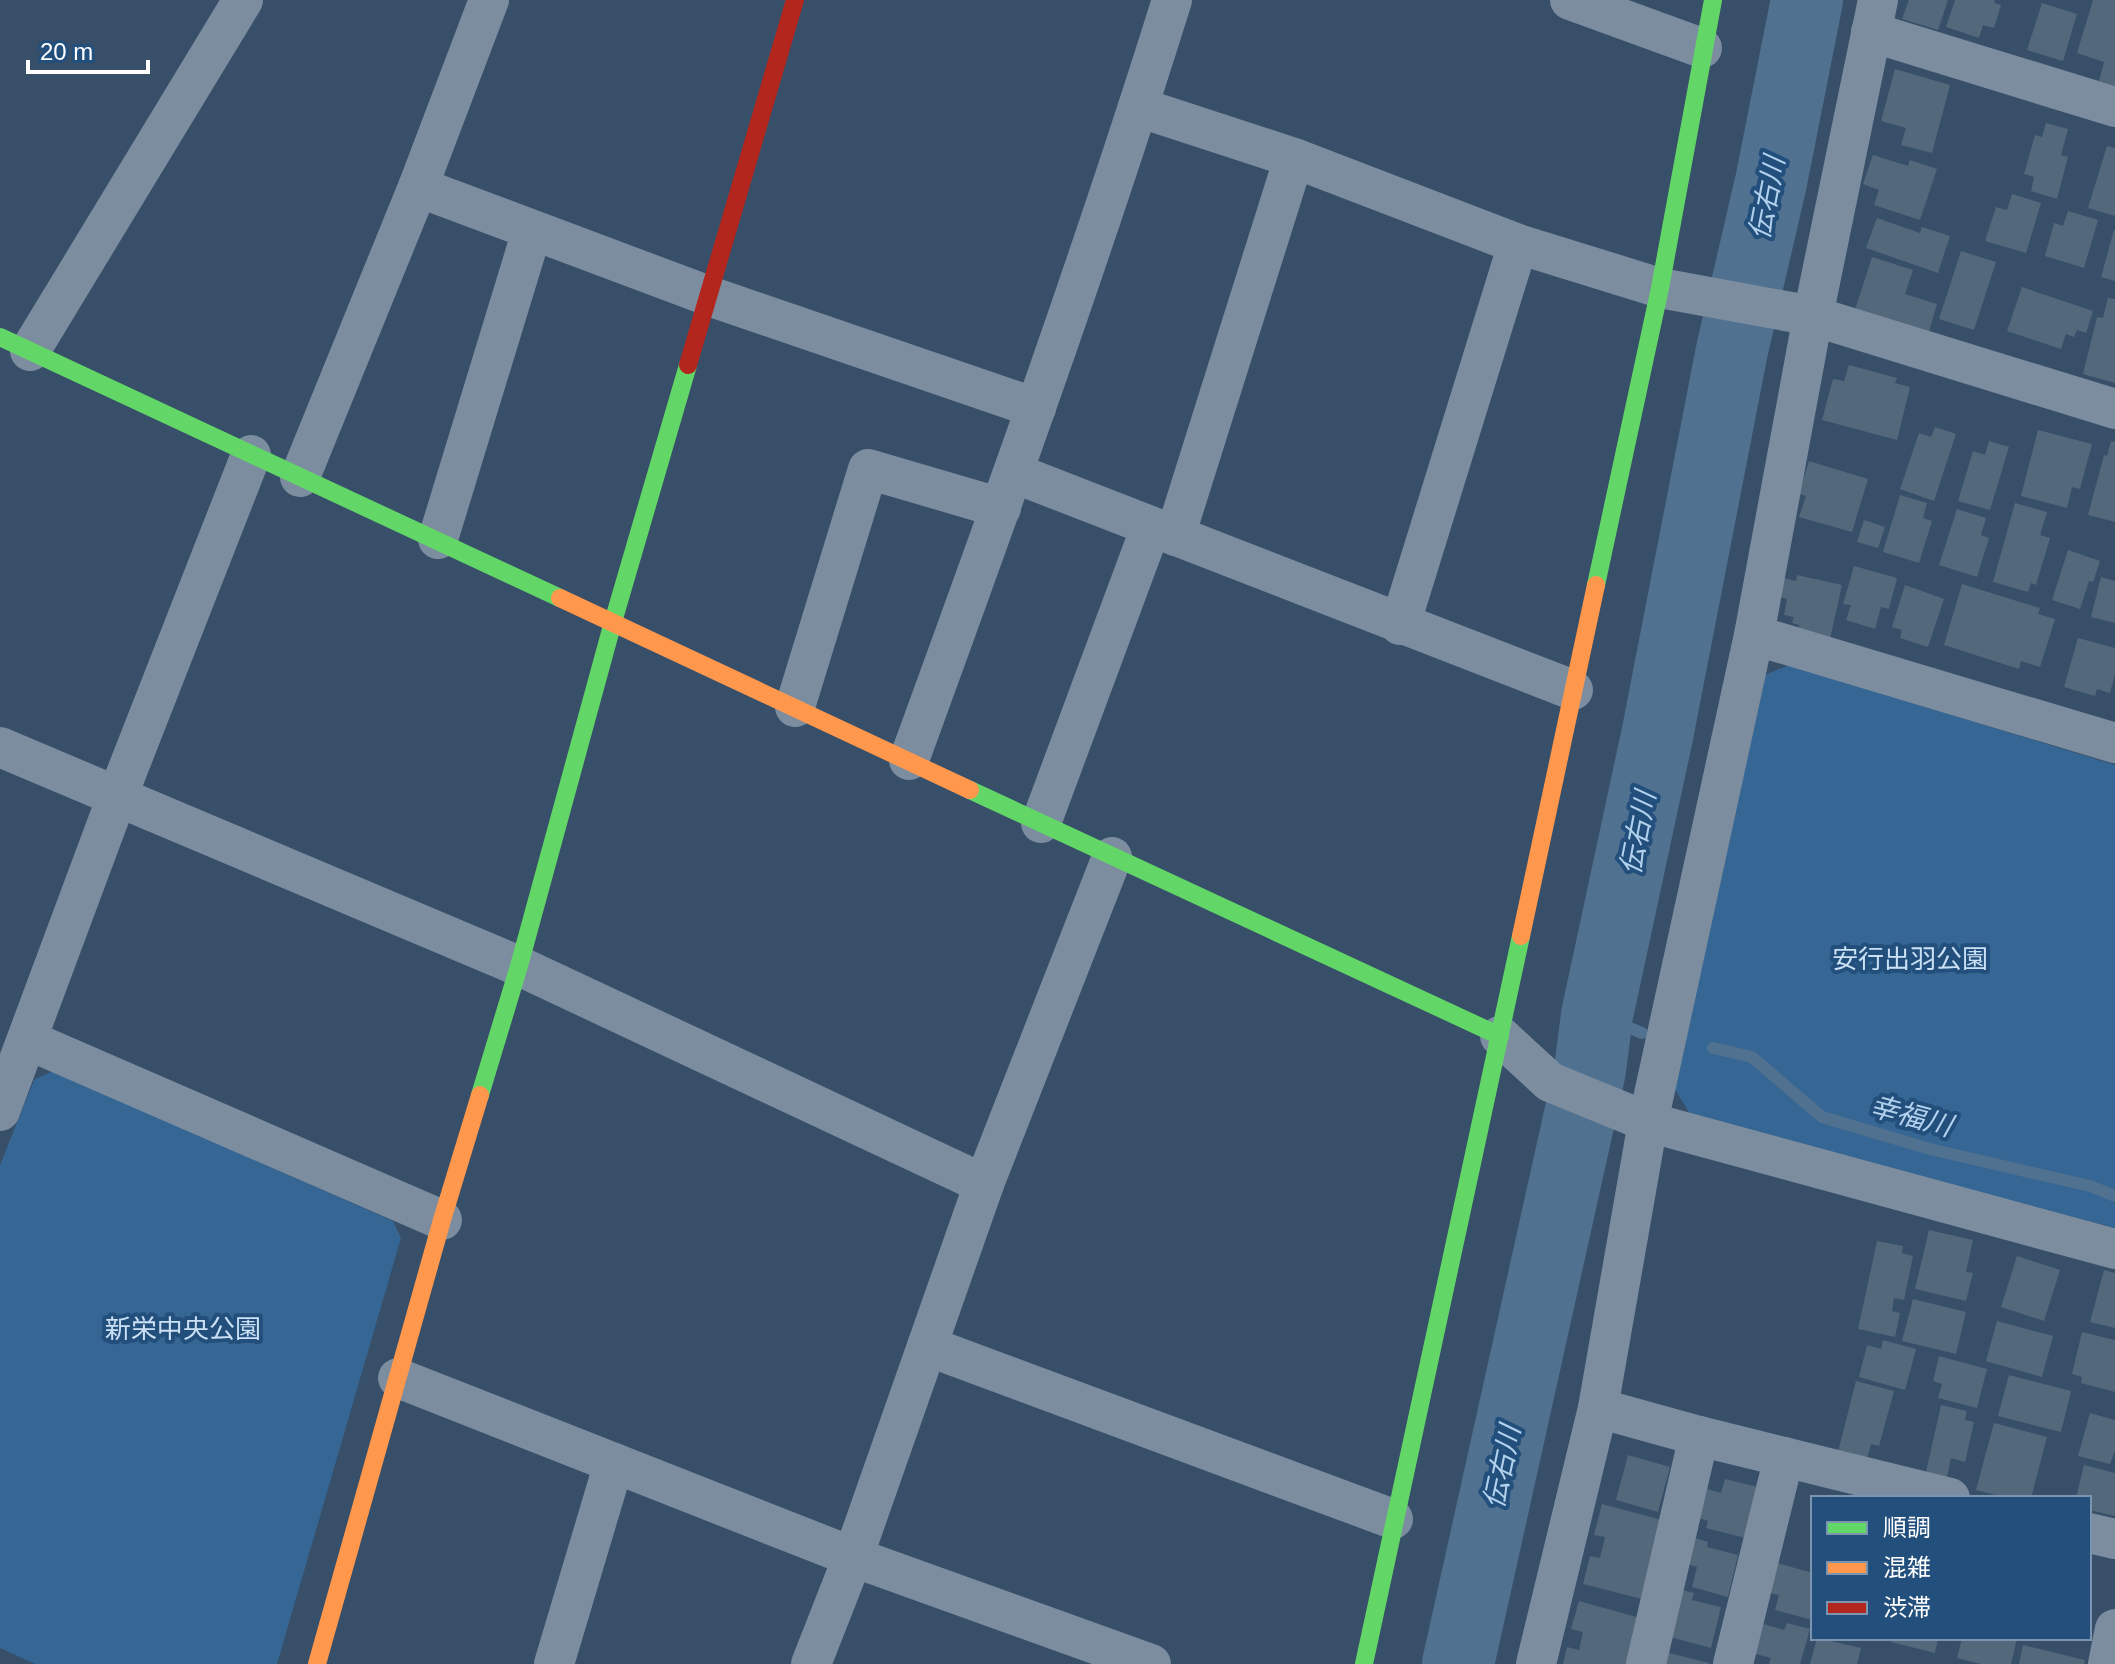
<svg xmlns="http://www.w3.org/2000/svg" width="2115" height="1664" font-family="Arial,'Noto Sans JP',sans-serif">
<rect width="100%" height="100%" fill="#374f68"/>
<g fill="#366693">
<path d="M1789,665l326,100v463l-424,-112 -19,-32 88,-407z"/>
<path d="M53,1071l340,150 8,17 -124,426h-242l-35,-16v-483l34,-85z"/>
</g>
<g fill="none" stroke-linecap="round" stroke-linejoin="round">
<g stroke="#517190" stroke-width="12">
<path d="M1597,1015l45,18"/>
<path d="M1713,1048l39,9 70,60 108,32 160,37 25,10"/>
</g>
<path stroke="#517190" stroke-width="72" d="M1458,1664l132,-594 7,-55 60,-279 75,-386 39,-168 36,-182"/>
</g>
<g fill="#54687b">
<path d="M1909,0h39l-10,30 -36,-11z"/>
<path d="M1955,0h40l-1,3 7,2 -7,23 -11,-3 -4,13 -33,-11z"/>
<path d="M2093,0h22v86l-16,-5 5,-19 -27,-9z"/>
<path d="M2042,3l35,11 -14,47 -36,-11z"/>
<path d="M1895,69l55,16 -18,68 -31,-8 5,-17 -25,-7z"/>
<path d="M2046,123l22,6 -7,26 7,2 -11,42 -26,-8 3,-14 -10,-3 11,-39 7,2z"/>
<path d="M2107,146l8,2v68l-27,-8z"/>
<path d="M1873,155l35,11 2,-6 27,9 -17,51 -46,-15 5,-15 -16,-6z"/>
<path d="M2012,194l29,9 -15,50 -41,-12 11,-34 11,3z"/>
<path d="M2068,211l30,9 -14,48 -39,-12 9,-33 9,3z"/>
<path d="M1877,218l43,15 2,-6 28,9 -12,37 -72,-25z"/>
<path d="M2114,230h1v51l-14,-4z"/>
<path d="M1961,251l35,11 -22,68 -35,-11z"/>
<path d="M1872,257l41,13 -8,24 32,10 -10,35 -74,-23z"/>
<path d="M2022,287l71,24 -7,22 -9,-3 -3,7 -8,-3 -5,15 -54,-18z"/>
<path d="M2108,298l7,1v84l-32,-9 14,-57 6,1z"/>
<path d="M1849,365l48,13 -2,5 15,4 -13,53 -75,-20 11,-41 11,2z"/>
<path d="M1935,427l21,7 -22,67 -34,-12 19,-56 12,4z"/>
<path d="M2038,430l54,14 -12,45 -8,-2 -5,21 -46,-12z"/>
<path d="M1989,441l20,6 -19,63 -32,-9 15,-50 12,4z"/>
<path d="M2111,441l4,1v80l-27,-7 16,-60 3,1z"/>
<path d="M1809,461l59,18 -16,53 -53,-15 7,-21 -7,-2z"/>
<path d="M1900,495l27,8 -4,15 9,3 -13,42 -36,-11z"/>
<path d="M2015,503l32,9 -7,23 10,3 -14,47 -5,-2 -3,9 -35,-10z"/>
<path d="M1957,509l29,9 -5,17 8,3 -12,39 -38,-12z"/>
<path d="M1864,520l21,7 -7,21 -21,-6z"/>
<path d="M2068,550l32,11 -7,21 -4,-1 -9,28 -28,-9z"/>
<path d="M1854,566l43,12 -8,31 -8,-2 -6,22 -29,-9 5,-15 -8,-1z"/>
<path d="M1797,575l45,10 -12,54 -32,-7 1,-7 -7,-2 2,-6 -10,-2 3,-16 -7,-2 4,-19 12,3z"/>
<path d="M2101,577l14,4v42l-24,-6z"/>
<path d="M1962,584l78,24 -2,6 17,5 -15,48 -19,-6 -2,8 -75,-24z"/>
<path d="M1905,585l39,14 -16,48 -28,-9 2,-8 -10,-3z"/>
<path d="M2078,638l37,10v26l-5,19 -13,-4 -2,7 -31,-9z"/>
<path d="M1929,1230l44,10 -7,32 7,1 -7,28 -51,-12z"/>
<path d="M1877,1241l26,5 -1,7 11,3 -9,44 -10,-2 -2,13 8,2 -5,24 -37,-8z"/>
<path d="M2017,1256l43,14 -16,51 -43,-14z"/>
<path d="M2104,1270l11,3v55l-25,-6z"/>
<path d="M1913,1299l53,13 -10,42 -54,-13z"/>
<path d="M1997,1321l56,15 -11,41 -56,-16z"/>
<path d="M2082,1332l33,8v52l-34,-9 1,-6 -10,-3z"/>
<path d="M1883,1340l33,9 -11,41 -46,-13 8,-32 14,4z"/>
<path d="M1939,1356l48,13 -10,39 -39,-10 4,-14 -9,-3z"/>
<path d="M2009,1375l62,16 -10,41 -63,-16z"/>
<path d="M1856,1381l38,10 -15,55 -8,-2 -5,19 -29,-7z"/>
<path d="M1941,1405l26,6 -2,9 9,2 -9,40 -14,-4 -6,29 -21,-6z"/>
<path d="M2090,1413l25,7v31l-5,13 -32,-8z"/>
<path d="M1994,1423l53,14 -16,61h-25l-30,-8z"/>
<path d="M1628,1455l42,12 -12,45 -42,-12z"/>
<path d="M2084,1465l31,8v43l-26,-6v-12h-13z"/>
<path d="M1725,1479l37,9 -13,51 -43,-11 2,-7 -9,-3 8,-29 14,4z"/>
<path d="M1602,1504l60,16 -20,79 -59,-15 7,-28 10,2 5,-21 -11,-2z"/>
<path d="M1695,1538l13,4 -1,5 31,8 -10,42 -36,-10 5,-20 -9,-3z"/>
<path d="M1777,1563l36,10 -1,47 -37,-10 4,-15 -9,-2z"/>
<path d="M1682,1590l12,3 -2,7 29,7 -10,41 -41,-11z"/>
<path d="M1579,1601l61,17 -12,46h-65l4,-17 12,3 4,-18 -12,-3z"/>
<path d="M1760,1623l24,7 3,-7 23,6 -10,35h-31l2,-6 -19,-5z"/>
<path d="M1817,1638l44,10 -4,16h-47z"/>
<path d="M1892,1638h46l-3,15 -44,-11z"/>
<path d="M1962,1638h55l-6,26h-30l-24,-6z"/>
<path d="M2023,1645l62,15 -1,4h-65z"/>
<path d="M1669,1653l40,10v1h-43z"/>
</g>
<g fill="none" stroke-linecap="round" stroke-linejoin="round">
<g stroke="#7c8d9f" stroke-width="40">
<path d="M1570,0l132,48"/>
<path d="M1871,32l244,75"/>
<path d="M1138,107l156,51 224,86 142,44 153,28 302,93"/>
<path d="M418,187l291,109 327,112"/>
<path d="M30,351l213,-351"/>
<path d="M1014,473l559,217"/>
<path d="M300,477l118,-290 71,-187"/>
<path d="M1175,536l119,-378"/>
<path d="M438,539l94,-308"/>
<path d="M1400,625l118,-381"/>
<path d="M1754,635l361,108"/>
<path d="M795,707l73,-238 133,39"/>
<path d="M0,747l519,219 465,218"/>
<path d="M909,760c92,-252 183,-504 263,-760"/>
<path d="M1041,823l110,-296"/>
<path d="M1500,1036l50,46 98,40 467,127"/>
<path d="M28,1040l414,180"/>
<path d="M0,1111l117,-314 134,-342"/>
<path d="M927,1346l466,173"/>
<path d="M398,1378l455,179 298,107"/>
<path d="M1598,1408l101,28 251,62"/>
<path d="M2089,1533l26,6"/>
<path d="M554,1664l60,-201"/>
<path d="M811,1664l42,-107 131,-373 128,-327"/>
<path d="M1536,1664l62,-256 50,-286 106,-487 59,-319 65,-316"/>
<path d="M1646,1664l53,-228"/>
<path d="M1733,1664l51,-207"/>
<path d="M2108,1664l7,-35"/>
</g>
<g stroke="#63d668" stroke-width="18">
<path d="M0,337l560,261"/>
<path d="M1596,585l64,-297 53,-288"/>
<path d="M970,790l530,246"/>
<path d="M480,1095l39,-129 94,-344 75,-257"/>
<path d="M1364,1664l157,-728"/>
</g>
<g stroke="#ff974d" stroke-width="18">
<path d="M560,598l410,192"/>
<path d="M1521,936l75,-351"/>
<path d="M317,1664l125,-444 38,-125"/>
</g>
<path stroke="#b3261e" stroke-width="18" d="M688,365l107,-365"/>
</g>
<g text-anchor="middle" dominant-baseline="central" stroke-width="8" stroke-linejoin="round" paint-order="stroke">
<g font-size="26" fill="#cae0f4" stroke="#234f7c">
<text x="1910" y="959">安行出羽公園</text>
<text x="183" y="1329">新栄中央公園</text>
</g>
<g font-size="28" font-style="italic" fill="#b2d1ed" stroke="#234f7c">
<text transform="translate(1767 198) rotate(-79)">伝右川</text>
<text transform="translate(1638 833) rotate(-79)">伝右川</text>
<text transform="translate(1911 1116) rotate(15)">幸福川</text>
<text transform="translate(1502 1467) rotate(-78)">伝右川</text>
</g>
</g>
<rect x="1811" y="1496" width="280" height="144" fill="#234f7c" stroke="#7b95b0" stroke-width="2"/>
<rect x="1827" y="1522" width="40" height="12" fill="#63d668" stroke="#7b95b0" stroke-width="2"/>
<text x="1883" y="1536" font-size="24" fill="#ffffff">順調</text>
<rect x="1827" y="1562" width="40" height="12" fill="#ff974d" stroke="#7b95b0" stroke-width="2"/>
<text x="1883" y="1576" font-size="24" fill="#ffffff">混雑</text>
<rect x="1827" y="1602" width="40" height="12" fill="#b3261e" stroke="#7b95b0" stroke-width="2"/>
<text x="1883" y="1616" font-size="24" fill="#ffffff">渋滞</text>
<path d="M28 60v12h120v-12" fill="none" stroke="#ffffff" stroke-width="4"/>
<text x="40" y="60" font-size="24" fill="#ffffff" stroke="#234f7c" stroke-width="6" paint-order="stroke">20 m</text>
</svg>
